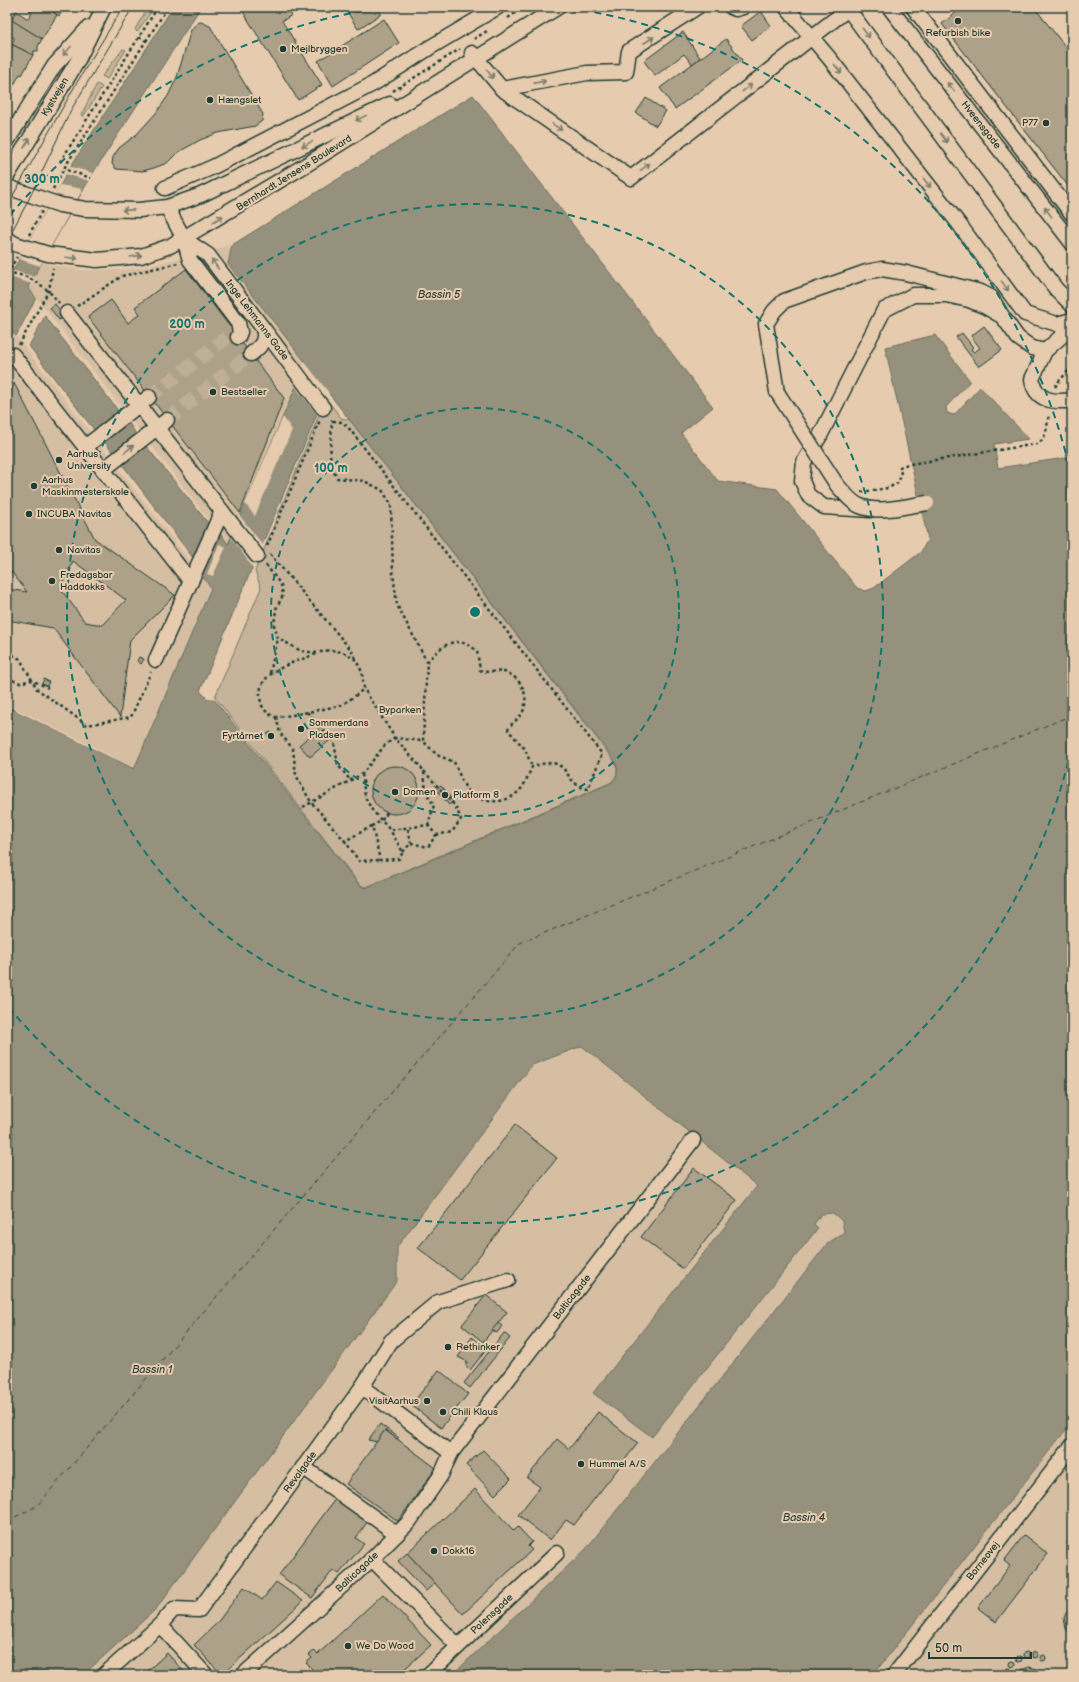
<svg xmlns="http://www.w3.org/2000/svg" width="1079" height="1682" font-family="'Balsamiq Sans',sans-serif">
<rect width="100%" height="100%" fill="#e7cbae"/>
<filter id="ink" filterUnits="userSpaceOnUse"><feTurbulence type="fractalNoise" baseFrequency=".025" numOctaves="2"/><feDisplacementMap in="SourceGraphic" scale="8" xChannelSelector="R" yChannelSelector="G"/><feConvolveMatrix kernelMatrix="1 2 1 2 8 2 1 2 1" color-interpolation-filters="sRGB"/></filter>
<g filter="url(#ink)">
<g fill="#d6bea3">
<path d="M232,245l-4,19 78,99 -78,181 -200,-257 13,-24 42,7h38l28,-4z"/>
<path d="M13,332l198,256 -77,181 -127,-63v-363z"/>
<path d="M582,1045l175,141 -163,207 58,44 166,-209 -4,-4 7,-10 12,-1 9,8 2,11 -9,10 -8,2 -241,305 -132,126h-372l315,-394v-34l135,-182z"/>
<path d="M1072,1422v253h-199z"/>
</g>
<g fill="#c6b39a" stroke="#727867">
<path d="M147,9l4,3 -14,20 -2,-3z"/>
<path d="M123,49l3,1 -19,29 -5,-3z"/>
<path d="M97,84l5,3 -19,30 -2,-2z"/>
<path d="M326,398l15,20 9,2 261,337c7,9 9,18 -1,26l-244,104 -6,-2 -145,-188 46,-109 -6,-17z"/>
</g>
<g fill="#96917c" stroke="#666f5f" fill-rule="evenodd">
<path d="M173,7h28l-108,166 -65,114 8,11 -20,38 -3,-4 -6,11v-62l64,-115z"/>
<path d="M473,95l240,312 -32,26 37,48 59,8 80,99 9,3 8,-3 47,-36 7,-13 -43,-192 50,-12 35,46 -24,26 1,6 7,2 26,-28 49,52 -35,5 4,24 74,-11v965l-199,253h-421l134,-126 241,-305 17,-12 -2,-11 -9,-8 -12,1 -7,10 4,4 -166,209 -59,-44 164,-207 -175,-140 -50,19 -135,182v34l-241,328 -73,66h-76v-969l127,63 77,-181 -9,-12 18,-43 8,11 78,-181 -78,-99 4,-19zM327,391l287,368c5,9 5,17 -3,24l-245,105 -6,-2 -146,-187h-6l-8,-8z"/>
<path d="M45,316l75,97 -25,18 -66,-85z"/>
<path d="M129,423l8,13 -24,17 -9,-12z"/>
<path d="M146,446l62,77 -15,35 -71,-94z"/>
</g>
<g fill="#e7cbae">
<path d="M68,166l25,7 -3,8 -25,-7z"/>
<path d="M60,185l23,4 -43,77 -21,-7z"/>
<path d="M11,270l24,7 -3,7 -25,-8z"/>
<path d="M304,361l25,32 -11,23 -24,-31z"/>
<path d="M283,417l9,13 -37,86 -10,-12z"/>
<path d="M239,515l24,30 -10,23 -23,-32z"/>
<path d="M219,544l7,3 -13,29 -6,-2z"/>
<path d="M7,704l107,53v2l-107,-53z"/>
</g>
<g fill="none" stroke-linecap="round" stroke-linejoin="round">
<path stroke="#2b453b" stroke-width="1" stroke-dasharray="5 4" stroke-linecap="butt" d="M7,1521l30,-15 483,-563 552,-228"/>
</g>
<g fill="#ada18a" stroke="#1f3d34" fill-rule="evenodd">
<path d="M7,7l5,1 -5,7z"/>
<path d="M32,7h15l10,8 -15,24 -31,-19 5,-9 12,8 4,-6 -3,-2z"/>
<path d="M47,7h21l-3,4 -2,-1 -4,6z"/>
<path d="M240,7h46l6,8 -10,6 40,64 -24,15z"/>
<path d="M344,7h33l4,7 -23,15z"/>
<path d="M447,7h11l-8,5z"/>
<path d="M959,7h11l3,5 6,-5h55l38,48v136l-130,-167 18,-15z"/>
<path d="M761,11l10,15 -19,14 -11,-14z"/>
<path d="M7,17l35,22 -4,7v5h-4l-1,4 -20,-10 -2,-2 3,-3v-2l-7,-5z"/>
<path d="M384,19l15,24 -66,43 -15,-25z"/>
<path d="M201,22l9,4 51,85 2,3 -1,7 -7,5 -37,7 -18,7 -23,13 -10,10 -13,5 -11,3 -27,-2 -4,-5 1,-7 6,-9 18,-14 19,-21 12,-17 9,-19 14,-47 6,-7z"/>
<path d="M683,32l17,26 -8,6 -8,-10 -29,22 -11,-15z"/>
<path d="M726,39l16,21 -67,49 -15,-21z"/>
<path d="M13,45l20,10 -11,20 -2,-1 -13,23v-47l2,1z"/>
<path d="M646,98l20,13 -10,15 -20,-13z"/>
<path d="M186,269l98,129 -44,115 -152,-196 23,-17 17,23 12,-9 -5,-7z"/>
<path d="M55,304l10,13 -6,3 -9,-12z"/>
<path d="M984,326l18,24 -23,17 -23,-30 6,-4 11,14 -2,2 3,3 6,-4 -9,-12z"/>
<path d="M14,383l81,156 80,56 -45,45 -10,77 -67,-89 -46,-8v-31l20,3 -20,-26v-162zM73,561l53,39 -24,25 -17,-3 -25,-34z"/>
<path d="M139,657l5,2 -3,5 -4,-3z"/>
<path d="M44,679l5,3 -2,4 -5,-2z"/>
<path d="M318,729l11,12 -19,16 -11,-12z"/>
<path d="M271,732l4,5 -4,2 -4,-5z"/>
<circle cx="395" cy="790" r="24"/>
<path d="M441,785l12,16 -4,4 -13,-16z"/>
<path d="M515,1125l42,33 -97,122 -42,-32z"/>
<path d="M694,1168l43,32 -54,69 -42,-32z"/>
<path d="M486,1295l21,17 -24,30 -21,-17z"/>
<path d="M498,1323l4,3 -5,7 -5,-3z"/>
<path d="M504,1333l6,5 -40,50 -6,-5z"/>
<path d="M472,1337l15,12 -17,21 -5,-5 3,-3 -10,-5z"/>
<path d="M439,1370l29,24 -27,34 -30,-23z"/>
<path d="M598,1412l40,31 -64,82 -8,-5 -16,20 -32,-25 22,-28 -13,-9 30,-39 12,10z"/>
<path d="M380,1424l18,13v3l-13,-10 -8,12 -9,-2z"/>
<path d="M385,1430l51,38 -38,53 -52,-37z"/>
<path d="M483,1450l28,29 -16,16 -29,-30z"/>
<path d="M475,1489l39,42 4,-4 14,15 -4,4 4,4 -69,64 -56,-61z"/>
<path d="M1072,1492v16l-2,-11z"/>
<path d="M336,1498l32,23 -12,17 8,6 -25,30 -6,-4 -21,28 -33,-23z"/>
<path d="M1024,1535l24,19 -52,68 -18,-14 32,-42 -6,-5z"/>
<circle cx="1070" cy="1543" r="3"/>
<path d="M407,1553l28,30 -9,8 -28,-30z"/>
<path d="M276,1582l27,19 -81,74 -28,-30 23,-22 27,-36 18,13z"/>
<path d="M383,1594l48,51 -33,30h-89l5,-4 -8,-8 6,-5 -3,-3 5,-4 4,3z"/>
<path d="M1072,1607v28l-6,-6 -2,-11 2,-5z"/>
<circle cx="1035" cy="1655" r="3"/>
<circle cx="1026" cy="1655" r="3"/>
<path d="M167,1653l20,22h-44z"/>
<circle cx="1043" cy="1658" r="3"/>
<circle cx="1019" cy="1659" r="3"/>
<circle cx="1012" cy="1664" r="3"/>
<path d="M1029,1667l9,2 8,6h-29l4,-5z"/>
<circle cx="1008" cy="1671" r="3"/>
</g>
<g fill="none" stroke-linecap="round" stroke-linejoin="round">
<g stroke="#bfaf96" stroke-width="14" stroke-dasharray="14 7" stroke-linecap="butt">
<path d="M149,397l85,-65"/>
<path d="M167,420l84,-66"/>
</g>
<g stroke="#1f3d34" stroke-width="17">
<g id="minor">
<path d="M731,7l5,2 7,-2"/>
<path d="M786,7l44,52 129,165 66,90 32,10 15,-4"/>
<path d="M889,7l183,236"/>
<path d="M913,7l159,207"/>
<path d="M472,53l30,36 129,89 217,-169 208,280 16,16"/>
<path d="M502,89l85,-16 39,-1 3,-21 68,-44"/>
<path d="M7,141l47,-75 34,-38"/>
<path d="M7,176l70,-114 27,-55"/>
<path d="M7,187l53,18 25,4 54,1 28,-3 34,-12 189,-91"/>
<path d="M165,188l48,-21 160,-83 56,-36 69,-41"/>
<path d="M167,207l17,32 6,21 48,63 2,9 -2,5"/>
<path d="M7,239l8,5 33,10 49,6 44,-4 29,-10 144,-86 244,-153"/>
<path d="M184,239l24,16 115,153"/>
<path d="M67,313l190,243"/>
<path d="M1072,327l-27,24 -13,28c3,22 22,24 40,21"/>
<path d="M251,354c9,-7 16,-13 12,-25"/>
<path d="M13,355l178,227"/>
<path d="M777,392l-11,-68 8,-13 10,-10 82,-29 16,-3 24,4 75,19 10,5 11,19"/>
<path d="M85,447l64,-50"/>
<path d="M103,470l64,-50"/>
<path d="M870,510l-46,-3 -16,-12 -6,-14 2,-19 17,-28 63,-124 29,-15h33l23,5 15,6 19,11 15,21 14,10 13,3"/>
<path d="M156,660l66,-149"/>
<path d="M362,1387l89,66"/>
<path d="M303,1467l94,67"/>
<path d="M372,1559l86,87"/>
<path d="M160,1625l46,50"/>
<path d="M104,1675l56,-50 14,-16 25,1 163,-223 29,-46 47,-39 70,-22"/>
<path d="M243,1675l129,-116 37,-37 32,-47 10,-22 242,-313"/>
<path d="M428,1675l129,-122"/>
<path d="M894,1675l178,-229"/>
</g>
</g>
<g stroke="#1f3d34" stroke-width="2.5" stroke-dasharray="3 3" stroke-linecap="butt">
<path d="M571,11l7,-4"/>
<path d="M508,18l16,-11"/>
<path d="M474,39l13,-8"/>
<path d="M146,41l22,-34"/>
<path d="M393,91l67,-42"/>
<path d="M60,162l98,-155"/>
<path d="M67,170l24,8"/>
<path d="M53,189l13,-24 80,-124 -7,-4"/>
<path d="M29,235l13,-24"/>
<path d="M7,273c22,1 39,13 52,30"/>
<path d="M7,274l10,-17"/>
<path d="M77,306l45,-30 56,-13"/>
<path d="M19,345l30,-55 4,-22"/>
<path d="M1055,387l4,-6 13,-14"/>
<path d="M333,421l9,1 6,5 254,327 -14,35c-28,-5 -15,-37 -56,-22 -4,8 -7,19 -14,25 -14,14 -41,12 -52,-4 -5,-7 -8,-18 -12,-26l-17,-7 -14,-14"/>
<path d="M861,492l27,-4 10,-5 3,-8 -1,-8 4,-2 133,-21c10,-5 10,-19 12,-30"/>
<path d="M267,546l53,-126"/>
<path d="M270,554l82,97 4,9"/>
<path d="M266,565l15,20 2,10 -7,14 -2,16 4,13 23,13 16,2 12,-3 14,2 13,8 6,12 2,17 31,49 28,3 4,-79 -30,-57 -4,-32 -2,-69 -9,-14 -18,-9 -27,-3 -7,-15 2,-43"/>
<path d="M7,652l13,7 17,30 50,36 44,-8 20,-45"/>
<path d="M316,654c-22,9 -63,17 -55,48 1,7 8,13 14,15 5,1 60,-10 66,-12 8,-4 16,-11 23,-16"/>
<path d="M427,662c15,-17 29,-29 50,-11l3,19c7,4 16,0 24,2 16,4 25,22 20,37 -4,11 -14,14 -16,21l17,19 7,18"/>
<path d="M270,673l8,-35"/>
<path d="M7,678l13,5 12,-3 16,8"/>
<path d="M307,712l27,30 4,23 13,16"/>
<path d="M276,717l4,16 13,16 3,26 4,8 11,19 34,39"/>
<path d="M424,771l31,35 6,13 -9,13 -16,3"/>
<path d="M303,807l59,-33 23,-29 10,-7 29,33 2,22 8,12 -6,20 -38,5 -18,-20 -7,-13 -3,-23"/>
<path d="M387,813l-6,8 -9,5 8,34 19,-1 4,-7 -13,-22"/>
<path d="M372,826l-27,15 14,20 21,-1"/>
<path d="M408,829l3,14"/>
<path d="M403,852l8,-9 17,4 8,-12 -8,-10"/>
</g>
<use href="#minor" stroke="#e7cbae" stroke-width="14"/>
<g stroke="#1f3d34" stroke-width="1">
<path d="M7,206l69,-122 47,-77"/>
<path d="M7,240l20,-37 44,-93 62,-103"/>
</g>
<g stroke="#1f3d34" stroke-width="17" stroke-linecap="butt">
<path id="minor-bridge" d="M777,392l60,93c7,7 13,17 23,21 20,8 46,0 67,-3"/>
</g>
<use href="#minor-bridge" stroke="#e7cbae" stroke-width="14"/>
</g>
<defs><path id="oneway-shaft" d="M-6 0H5M1.5-3L5.5 0L1.5 3" fill="none" stroke-width="1.6" stroke-linecap="round" stroke-linejoin="round"/></defs>
<g stroke="#797d6b">
<use href="#oneway-shaft" transform="translate(866 33) rotate(53)"/>
<use href="#oneway-shaft" transform="translate(649 40) rotate(-33)"/>
<use href="#oneway-shaft" transform="translate(67 51) rotate(132)"/>
<use href="#oneway-shaft" transform="translate(838 69) rotate(52)"/>
<use href="#oneway-shaft" transform="translate(490 74) rotate(52)"/>
<use href="#oneway-shaft" transform="translate(540 82) rotate(-11)"/>
<use href="#oneway-shaft" transform="translate(951 87) rotate(-128)"/>
<use href="#oneway-shaft" transform="translate(747 88) rotate(-38)"/>
<use href="#oneway-shaft" transform="translate(361 118) rotate(154)"/>
<use href="#oneway-shaft" transform="translate(557 127) rotate(34)"/>
<use href="#oneway-shaft" transform="translate(944 138) rotate(53)"/>
<use href="#oneway-shaft" transform="translate(27 143) rotate(-59)"/>
<use href="#oneway-shaft" transform="translate(307 144) rotate(154)"/>
<use href="#oneway-shaft" transform="translate(645 167) rotate(-38)"/>
<use href="#oneway-shaft" transform="translate(927 183) rotate(52)"/>
<use href="#oneway-shaft" transform="translate(128 210) rotate(179)"/>
<use href="#oneway-shaft" transform="translate(1048 212) rotate(-128)"/>
<use href="#oneway-shaft" transform="translate(218 219) rotate(-31)"/>
<use href="#oneway-shaft" transform="translate(136 256) rotate(-9)"/>
<use href="#oneway-shaft" transform="translate(72 258) rotate(7)"/>
<use href="#oneway-shaft" transform="translate(215 264) rotate(-124)"/>
<use href="#oneway-shaft" transform="translate(1005 286) rotate(54)"/>
<use href="#oneway-shaft" transform="translate(129 449) rotate(-38)"/>
</g>
</g>
<g fill="none" stroke="#0f766e" stroke-width="2" stroke-dasharray="7 5">
<circle cx="475" cy="612" r="204"/>
<circle cx="475" cy="612" r="408"/>
<path d="M1071 750A612 612 0 0 1 10 1009M10 215A612 612 0 0 1 379 8M571 8A612 612 0 0 1 1071 474"/>
</g>
<g fill="#1f3d34" stroke="#e7cbae" stroke-width="1.5">
<circle cx="958" cy="21" r="4"/>
<circle cx="283" cy="49" r="4"/>
<circle cx="210" cy="100" r="4"/>
<circle cx="1046" cy="123" r="4"/>
<circle cx="213" cy="392" r="4"/>
<circle cx="59" cy="460" r="4"/>
<circle cx="34" cy="486" r="4"/>
<circle cx="29" cy="514" r="4"/>
<circle cx="59" cy="550" r="4"/>
<circle cx="52" cy="581" r="4"/>
<circle cx="301" cy="729" r="4"/>
<circle cx="271" cy="736" r="4"/>
<circle cx="395" cy="792" r="4"/>
<circle cx="445" cy="795" r="4"/>
<circle cx="448" cy="1347" r="4"/>
<circle cx="427" cy="1401" r="4"/>
<circle cx="443" cy="1412" r="4"/>
<circle cx="581" cy="1464" r="4"/>
<circle cx="434" cy="1551" r="4"/>
<circle cx="348" cy="1646" r="4"/>
</g>
<g text-anchor="middle" dominant-baseline="central" stroke-width="4" stroke-linejoin="round" paint-order="stroke">
<g font-size="10" fill="#1f3d34" stroke="#e7cbae" text-anchor="start">
<text x="958" y="33" text-anchor="middle">Refurbish bike</text>
<text x="291" y="49">Mejlbryggen</text>
<text x="218" y="100">Hængslet</text>
<text x="1038" y="123" text-anchor="end">P77</text>
<text x="221" y="392">Bestseller</text>
<text x="67" y="454">Aarhus<tspan x="67" dy="12">University</tspan></text>
<text x="42" y="480">Aarhus<tspan x="42" dy="12">Maskinmesterskole</tspan></text>
<text x="37" y="514">INCUBA Navitas</text>
<text x="67" y="550">Navitas</text>
<text x="60" y="575">Fredagsbar<tspan x="60" dy="12">Haddokks</tspan></text>
<text x="309" y="723">Sommerdans<tspan x="309" dy="12">Pladsen</tspan></text>
<text x="263" y="736" text-anchor="end">Fyrtårnet</text>
<text x="403" y="792">Domen</text>
<text x="453" y="795">Platform 8</text>
<text x="456" y="1347">Rethinker</text>
<text x="419" y="1401" text-anchor="end">VisitAarhus</text>
<text x="451" y="1412">Chili Klaus</text>
<text x="589" y="1464">Hummel A/S</text>
<text x="442" y="1551">Dokk16</text>
<text x="356" y="1646">We Do Wood</text>
</g>
<g font-size="10" fill="#1f3d34" stroke="#e7cbae">
<text transform="translate(55 97) rotate(-59)">Kystvejen</text>
<text transform="translate(981 125) rotate(52)">Hveensgade</text>
<text transform="translate(294 173) rotate(-32)">Bernhardt Jensens Boulevard</text>
<text transform="translate(257 320) rotate(53)">Inge Lehmanns Gade</text>
<text transform="translate(572 1297) rotate(-52)">Balticagade</text>
<text transform="translate(300 1472) rotate(-54)">Revalgade</text>
<text transform="translate(983 1561) rotate(-52)">Borneovej</text>
<text transform="translate(357 1572) rotate(-43)">Balticagade</text>
<text transform="translate(492 1614) rotate(-43)">Polensgade</text>
</g>
<g font-size="10" fill="#274339" stroke="#e7cbae">
<text x="400" y="710">Byparken</text>
</g>
<g font-size="11" font-style="italic" fill="#2b453b" stroke="#e7cbae">
<text x="439" y="294">Bassin 5</text>
<text x="152" y="1369">Bassin 1</text>
<text x="804" y="1517">Bassin 4</text>
</g>
</g>
<circle cx="475" cy="612" r="6" fill="#0f766e" stroke="#e7cbae" stroke-width="2"/>
<g font-size="12" text-anchor="middle" font-weight="bold" fill="#0f766e" stroke="#e7cbae" stroke-width="4" stroke-linejoin="round" paint-order="stroke">
<text x="42" y="183">300 m</text>
<text x="187" y="328">200 m</text>
<text x="331" y="472">100 m</text>
</g>
<rect width="1079" height="1682" fill="none" stroke="#e7cbae" stroke-width="24"/>
<rect x="12" y="12" width="1055" height="1658" fill="none" stroke="#1f3d34" stroke-width="1.5" filter="url(#ink)"/>
<path d="M929 1652v6h102v-6" fill="none" stroke="#1f3d34" stroke-width="2"/>
<text x="935" y="1652" font-size="12" fill="#1f3d34" stroke="#e7cbae" stroke-width="3" paint-order="stroke">50 m</text>
</svg>
